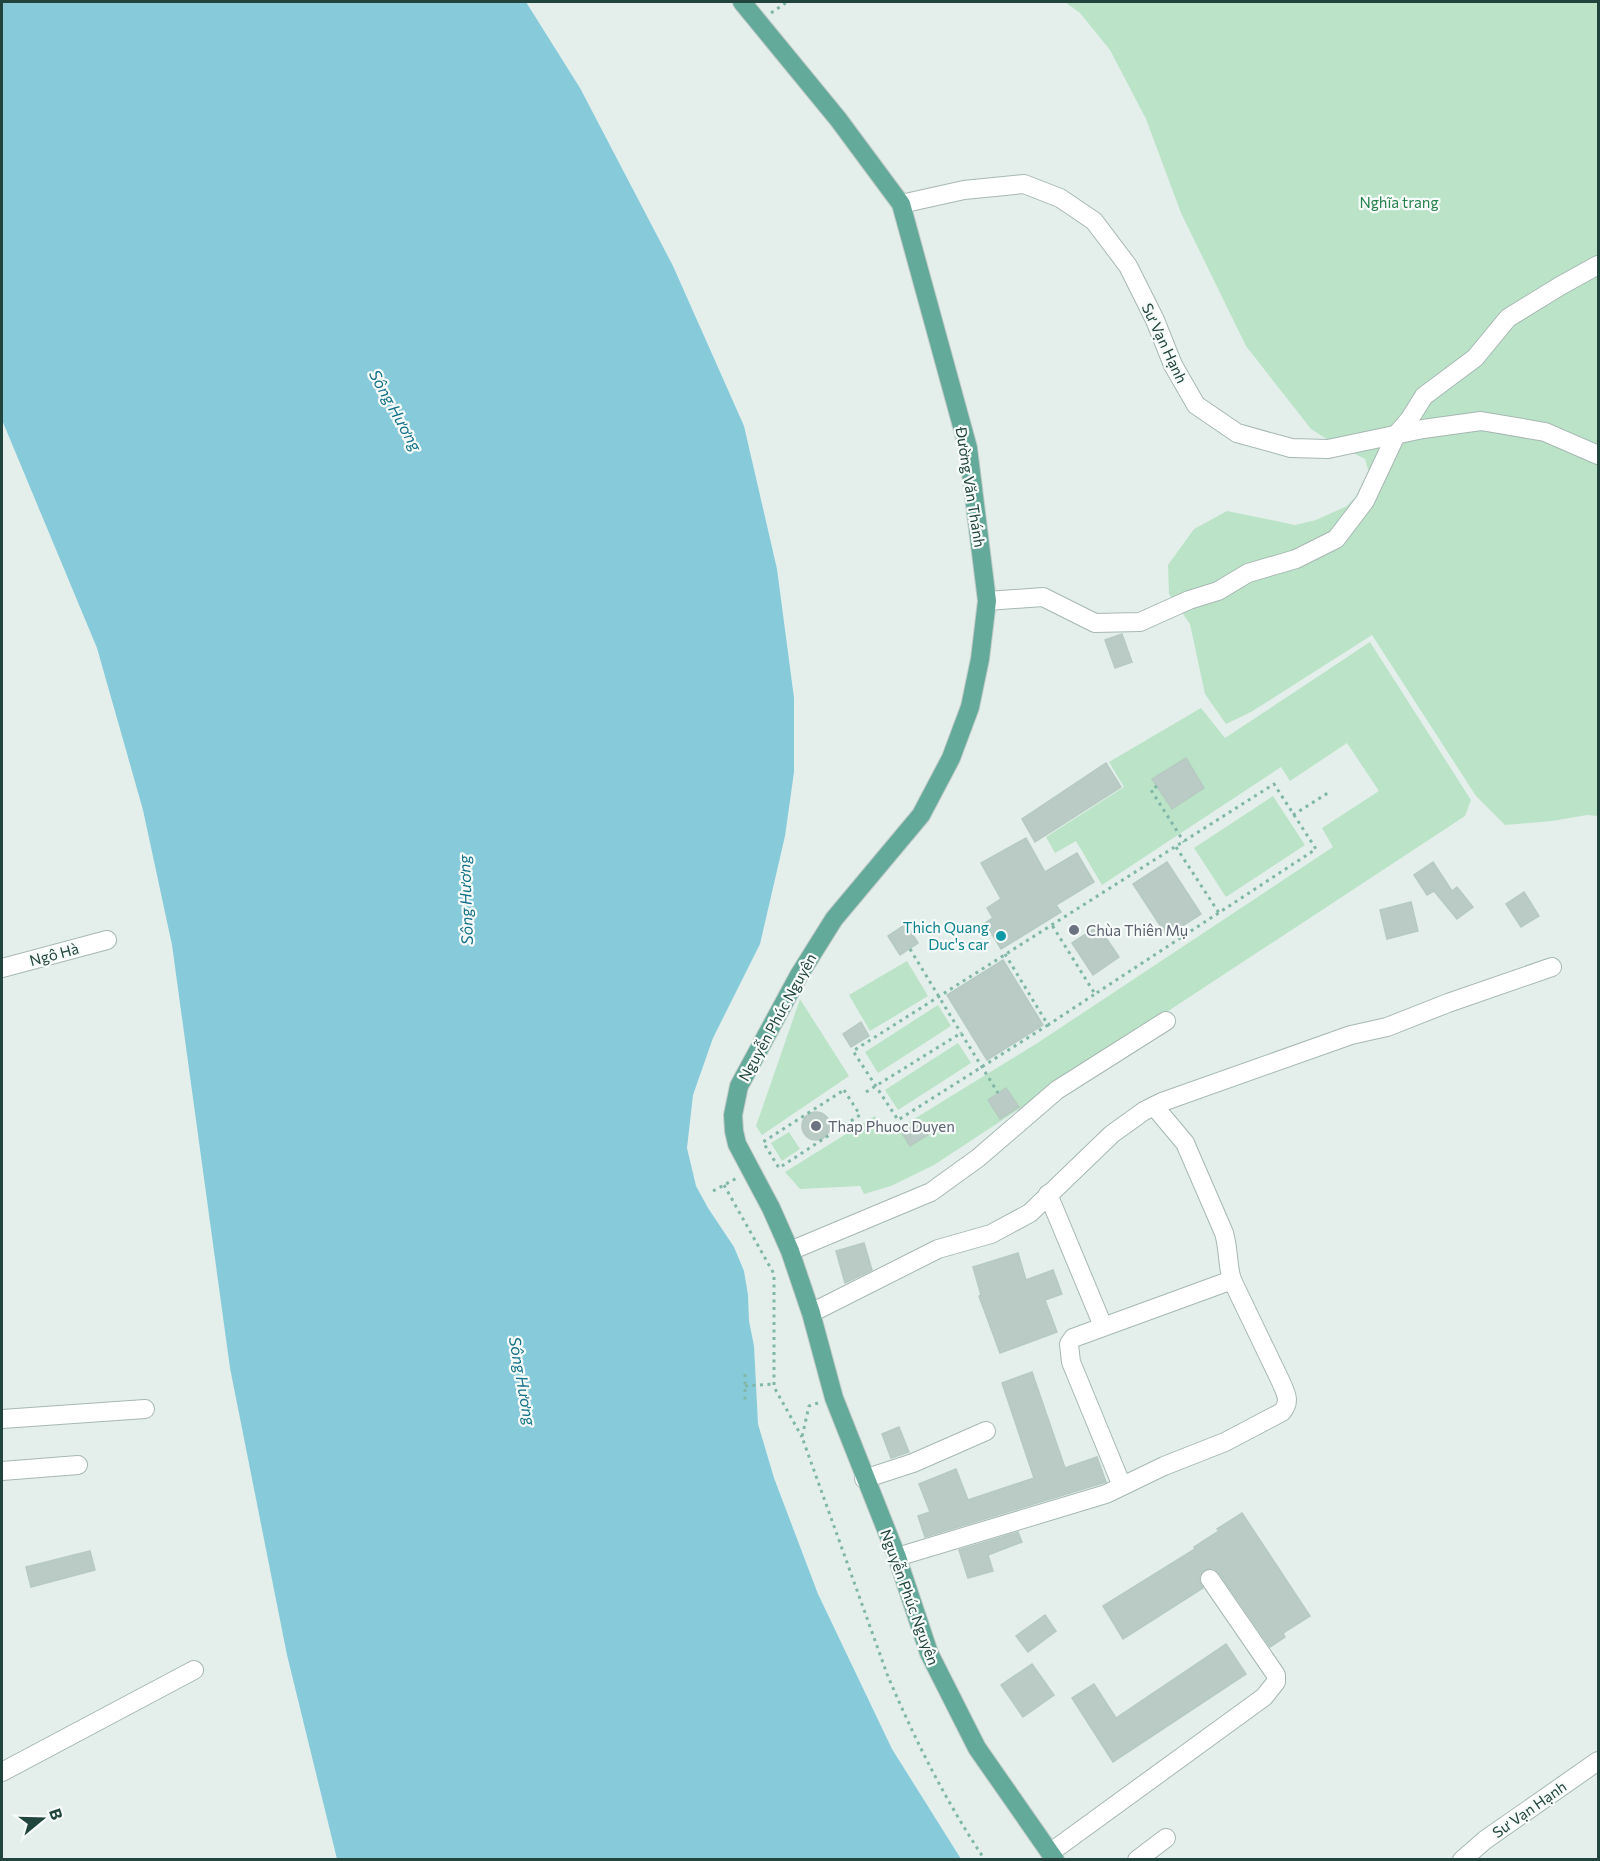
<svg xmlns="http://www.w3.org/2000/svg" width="1600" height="1861" font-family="Commissioner,sans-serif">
<rect width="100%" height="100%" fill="#e4efeb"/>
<g fill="#bbe3c7">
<path d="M1065,2h533v814l-11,-1 -35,6 -47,4 -29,-29 -104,-161 -121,77 -25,12 -21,-30 -15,-70 -21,-30 -1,-29 26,-36 33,-18 68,14 21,-5 31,-14 24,-26 -6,-21 -32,-16 -22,-14 -65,-83 -65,-133 -35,-94 -36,-69 -30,-37z"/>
<path d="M1370,642l101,158 -6,16 -531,349 -43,21 -27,8 -4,-8 -60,3 -15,-17 90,-56 13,19 151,-93 294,-195 -11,-19 57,-37 -32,-48 -57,38 -9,-14 -179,118 -26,-44 -21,12 -9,-16 78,-50 -15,-25 92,-54 24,30z"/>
<path d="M1273,796l32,49 -79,52 -32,-49z"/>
<path d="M907,961l21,35 -58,35 -21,-36z"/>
<path d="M800,999l49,77 -87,59 -6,-9z"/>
<path d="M938,1005l13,21 -73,47 -13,-21z"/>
<path d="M958,1043l13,20 -73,47 -13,-20z"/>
<path d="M789,1132l11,17 -18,12 -11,-18z"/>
</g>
<path fill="#87cbda" d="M2,2h524l54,86 93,178 71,160 33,143 17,129v74l-9,64 -25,108 -47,94 -20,57 -6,53 9,38 12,22 26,39 10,24 4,24 1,26 5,25 4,78 16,54 44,116 74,155 69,110h-624l-50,-204 -57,-287 -58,-423 -29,-135 -46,-162 -95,-228z"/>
<g fill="#b9cbc4" stroke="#b6cac2" stroke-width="1.5">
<path d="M1122,634l10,28 -17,6 -10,-28z"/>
<path d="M1186,758l18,30 -32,21 -20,-30z"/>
<path d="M1106,763l15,24 -86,55 -13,-23z"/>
<path d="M1026,838l19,34 32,-19 17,29 -38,23 5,7 -60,37 -16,-26 8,-5 -6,-10 14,-9 -20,-36z"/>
<path d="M1167,862l34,52 -34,22 -34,-52z"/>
<path d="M1433,862l19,29 5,-4 16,20 -16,12 -23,-28 -7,4 -13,-20z"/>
<path d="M1524,892l15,24 -18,11 -15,-23z"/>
<path d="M1411,902l7,29 -31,8 -7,-29z"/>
<path d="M906,924l12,19 -18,12 -12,-19z"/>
<path d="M1098,926l21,31 -26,18 -21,-32z"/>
<path d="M1003,960l40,65 -56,35 -40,-65z"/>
<path d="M861,1022l8,14 -18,11 -8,-13z"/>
<path d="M1006,1088l13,19 -19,12 -12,-19z"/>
<circle cx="816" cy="1126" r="14"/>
<path d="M920,1122l8,13 -18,11 -8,-13z"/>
<path d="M864,1243l8,27 -27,13 -9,-32z"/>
<path d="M1018,1253l8,27 27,-10 9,24 -17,6 12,32 -57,21 -21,-57 2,-1 -8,-28z"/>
<path d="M1032,1372l33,96 32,-11 9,25 -181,55 -7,-21 12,-4 -11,-28 37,-15 12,31 66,-22 -32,-95z"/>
<path d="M899,1427l10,25 -18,6 -9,-24z"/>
<path d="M1242,1513l68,103 -27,17 2,4 -15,10 -51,-74 -5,-4 -5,-1 -9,7 -1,5 4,8 -80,51 -20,-33 92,-57 -1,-2 25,-16 -2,-2z"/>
<path d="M1018,1532l4,10 -34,13 5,16 -25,7 -9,-28z"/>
<path d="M90,1551l5,19 -64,17 -5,-20z"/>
<path d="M1045,1615l11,16 -28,21 -12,-16z"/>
<path d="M1226,1644l20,30 -133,88 -41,-64 22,-14 22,34z"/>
<path d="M1032,1664l22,31 -31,22 -22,-32z"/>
</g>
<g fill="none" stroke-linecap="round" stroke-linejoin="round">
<g stroke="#a6b8b3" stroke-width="20">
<g id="minor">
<path d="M901,204l63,-14 60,-6 36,14 34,23 34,45 27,54 18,45 23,40 41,28 54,15 37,1 95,-20 58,-8 64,11 53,23"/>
<path d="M987,601l56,-4 52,26 45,-1 49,-22 29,-9 30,-18 48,-14 40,-20 29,-38 31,-66 13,-15 15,-24 51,-38 33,-40 52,-32 38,-21"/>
<path d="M2,968l105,-28"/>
<path d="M1048,1194l55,132"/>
<path d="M790,1251l141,-59 47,-34 79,-68 109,-69"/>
<path d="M811,1313l127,-64 53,-15 39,-21 82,-79 32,-23 18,-9 189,-67 36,-8 61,-24 104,-36"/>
<path d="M2,1419l143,-10"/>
<path d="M2,1471l76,-6"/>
<path d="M864,1479l49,-16 73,-32"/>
<path d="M1122,1486l-51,-124 -2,-18 4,-6 159,-58"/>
<path d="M897,1557l209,-63 58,-28 61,-24 57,-30c9,-11 4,-18 -1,-30l-49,-102c-5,-16 -3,-30 -8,-47l-39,-90 -31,-37"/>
<path d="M2,1772l192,-102"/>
<path d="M1051,1852l213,-155 12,-15v-7l-66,-96"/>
<path d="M1137,1860l29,-22"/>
<path d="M1462,1860l23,-20 113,-79"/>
</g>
</g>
<g stroke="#c1cbc8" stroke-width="20">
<path id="major" d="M742,2l96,117 63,85 67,244 19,153 -7,58 -10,48 -19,51 -30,57 -87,104 -35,56 -60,111 -6,29 1,16 3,13 34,64 19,43 21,62 23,85 63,159 32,96 48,95 78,112"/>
</g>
<g stroke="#81b7a8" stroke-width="3" stroke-dasharray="3 4.5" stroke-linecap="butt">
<path d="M771,13l16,-11"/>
<path d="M1157,786l-6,4 33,52"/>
<path d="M1293,815l38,-24"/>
<path d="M1176,847l43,66"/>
<path d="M910,949l51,84"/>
<path d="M1005,954l43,71 47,-31"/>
<path d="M1048,1025l-150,95 -45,-69 421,-267 42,65 -221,145 -43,-69"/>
<path d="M844,1090l16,25 -81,53 -16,-26z"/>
<path d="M866,1092l95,-59 37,60"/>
<path d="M724,1185l50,89v113l28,50"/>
<path d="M713,1191l24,-13"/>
<path d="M745,1374v27"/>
<path d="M745,1386l29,-2"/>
<path d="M818,1403l-9,3 -7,31 85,237c27,64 59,128 98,186"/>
</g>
<use href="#minor" stroke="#fff" stroke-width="18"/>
<use href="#major" stroke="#64aa9a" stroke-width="18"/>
</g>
<g fill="#6b7280" stroke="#f6fbf9" stroke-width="2">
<circle cx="1074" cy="930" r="6"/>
<circle cx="816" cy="1126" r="6"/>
</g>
<circle fill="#0f9aa8" stroke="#f6fbf9" stroke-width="2" cx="1001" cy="936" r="6"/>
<g text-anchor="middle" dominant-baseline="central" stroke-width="4.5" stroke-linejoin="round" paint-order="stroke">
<g font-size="15" fill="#26804c" stroke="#f6fbf9">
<text x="1399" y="202">Nghĩa trang</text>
</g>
<g font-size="15" fill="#21443c" stroke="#f6fbf9">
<text transform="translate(1165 343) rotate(65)">Sư Vạn Hạnh</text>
<text transform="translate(971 487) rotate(81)">Đường Văn Thánh</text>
<text transform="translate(54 954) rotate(-15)">Ngô Hà</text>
<text transform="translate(777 1017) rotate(-61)">Nguyễn Phúc Nguyên</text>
<text transform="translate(910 1597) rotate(70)">Nguyễn Phúc Nguyên</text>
<text transform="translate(1529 1809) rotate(-35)">Sư Vạn Hạnh</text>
</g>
<g font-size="15" fill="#0d838f" stroke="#f6fbf9" text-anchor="end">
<text x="989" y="927">Thich Quang<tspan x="989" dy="17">Duc's car</tspan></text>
</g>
<g font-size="15" fill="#5b616d" stroke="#f6fbf9" text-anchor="start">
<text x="1086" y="930">Chùa Thiên Mụ</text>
<text x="828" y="1126">Thap Phuoc Duyen</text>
</g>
<g font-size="16" font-style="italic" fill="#137188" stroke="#f6fbf9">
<text transform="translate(396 410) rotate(61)">Sông Hương</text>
<text transform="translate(465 900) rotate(-92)">Sông Hương</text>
<text transform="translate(523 1381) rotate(80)">Sông Hương</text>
</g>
</g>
<rect width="1600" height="1861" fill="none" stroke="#21443c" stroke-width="6"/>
<g transform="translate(42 1819) rotate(71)" stroke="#f6fbf9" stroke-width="4.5" paint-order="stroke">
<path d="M0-4.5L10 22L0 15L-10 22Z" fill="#21443c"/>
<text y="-9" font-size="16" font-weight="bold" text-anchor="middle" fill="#21443c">B</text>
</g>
</svg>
